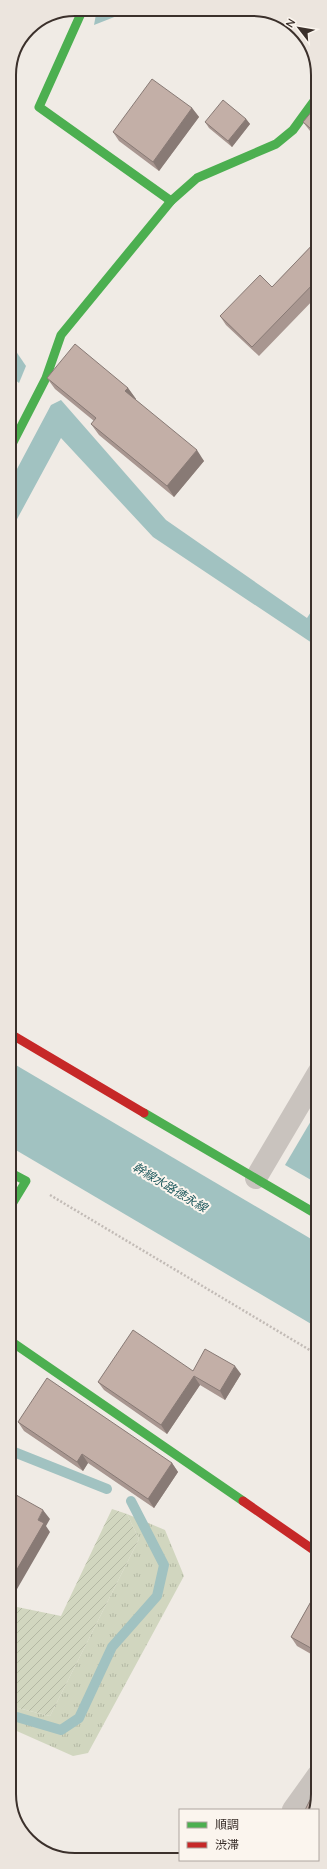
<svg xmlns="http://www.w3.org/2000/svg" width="327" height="1869" font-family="Quicksand,'Noto Sans JP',sans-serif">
<defs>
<pattern id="grass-tufts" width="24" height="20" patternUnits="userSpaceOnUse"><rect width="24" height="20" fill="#d1d6bf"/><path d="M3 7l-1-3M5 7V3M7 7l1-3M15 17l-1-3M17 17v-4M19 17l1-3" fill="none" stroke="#b4b8a4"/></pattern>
<pattern id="garden-furrows" width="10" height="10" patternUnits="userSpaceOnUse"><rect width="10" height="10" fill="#d1d6bf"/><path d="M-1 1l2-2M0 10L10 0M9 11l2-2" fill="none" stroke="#b4b8a4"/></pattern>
</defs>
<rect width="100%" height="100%" fill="#f0ebe5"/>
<path fill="url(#grass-tufts)" d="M127,1514l38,16 19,46 -96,177 -15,3 -63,-28v-22l40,10 89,-177z"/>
<path fill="url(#garden-furrows)" d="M112,1509l15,5 12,25 -89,177 -40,-10 -1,-84 8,-15 44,9z"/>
<g fill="#a1c2c1">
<path d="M97,9l26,1 -1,4 -28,11z"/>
<path d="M9,341l17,25 -7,17 -10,-8z"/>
<path d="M61,400l105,120 141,98 11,-17v46l-165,-110 -92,-99 -52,96v-50l42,-79z"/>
<path d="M9,1061l309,182v85l-309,-182z"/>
<path d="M318,1109v75l-33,-19z"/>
</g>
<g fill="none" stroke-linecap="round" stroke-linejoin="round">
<g stroke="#a1c2c1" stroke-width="10">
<path d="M9,1450l98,39"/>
<path d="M10,1715l51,15 18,-12 33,-71 45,-51 7,-31 -33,-64"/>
</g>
<path stroke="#c2bbb6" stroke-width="2.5" stroke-dasharray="2 2" stroke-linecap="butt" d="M50,1195l268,160"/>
<g stroke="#c9c3be" stroke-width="22">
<path d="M256,1178l62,-105"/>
<path d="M293,1810l25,-35"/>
</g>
<g stroke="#4caf50" stroke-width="9">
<path d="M83,9l-44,98 132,94"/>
<path d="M9,450l37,-72 15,-43 110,-134 26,-23 79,-34 17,-14 24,-33"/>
<path d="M144,1113l174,102"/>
<path d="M9,1172l17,9 -17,28"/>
<path d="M9,1340l234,161"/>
</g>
<g stroke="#c62828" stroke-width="9">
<path d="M9,1033l135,80"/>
<path d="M243,1501l75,52"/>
</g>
</g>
<g fill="#a89690">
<path d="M317,105v33l-7,-7 -7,-9z"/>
<path d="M192,108l7,9 -40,54 -40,-30 -6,-9z"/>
<path d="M246,119l4,5 -18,23 -23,-19 -4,-6z"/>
<path d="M318,239v56l-59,61 -33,-31 -6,-9 52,-29z"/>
<path d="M47,378l81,10 8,11h-1l69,62 -30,36 -75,-62 -8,-11 3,-3 -39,-32z"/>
<path d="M193,1371l48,3 -16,26 -25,-15 -33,49 -63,-44 -6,-8z"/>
<path d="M18,1422l154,41 6,9 -24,36 -66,-45 -5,8 -59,-40z"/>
<path d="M318,1589v69l-21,-12 -6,-9z"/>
</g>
<g fill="#887a75">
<path d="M13,98l4,5 -8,14v-12z"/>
<path d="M192,108l7,9 -40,54 -6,-9z"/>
<path d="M246,119l4,5 -18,23 -4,-6z"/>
<path d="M128,388l8,11 -3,3 -8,-11z"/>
<path d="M197,450l7,11 -30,36 -7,-11z"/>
<path d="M235,1366l6,8 -16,26 -5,-9z"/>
<path d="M194,1376l6,9 -33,49 -6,-9z"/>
<path d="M82,1454l6,9 -5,8 -6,-9z"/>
<path d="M172,1463l6,9 -24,36 -6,-9z"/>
<path d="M43,1510l7,9 -4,7 4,6 -41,71v-20l29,-63z"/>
</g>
<g fill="#c3afa7" stroke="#887a75">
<path d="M152,79l40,29 -39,54 -40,-30z"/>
<path d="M9,95l4,3 -4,7z"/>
<path d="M223,100l23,19 -18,22 -23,-19z"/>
<path d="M317,105v29l-14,-12z"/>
<path d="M318,239v40l-66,68 -32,-31 40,-41 12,12z"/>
<path d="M75,344l53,44 -3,3 72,59 -30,36 -76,-62 5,-6 -49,-40z"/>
<path d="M133,1330l60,41 12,-22 30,17 -15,25 -26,-15 -33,49 -63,-43z"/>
<path d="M47,1378l125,85 -24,36 -66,-45 -5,8 -59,-40z"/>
<path d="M9,1491l34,19 -5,10 6,3 -35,60z"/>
<path d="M318,1589v63l-27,-15z"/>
<path d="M318,1784v10l-6,16h-7z"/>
<path d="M40,1843l32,16h-10l-23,-14z"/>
</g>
<g text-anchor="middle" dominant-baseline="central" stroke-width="4" stroke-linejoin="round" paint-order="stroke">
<g font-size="12" font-style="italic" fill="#1f5a5e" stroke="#fbf5ee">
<text transform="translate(170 1187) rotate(31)">幹線水路徳永線</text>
</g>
</g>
<path d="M0 0H327V1869H0ZM75 16H252A59 59 0 0 1 311 75V1794A59 59 0 0 1 252 1853H75A59 59 0 0 1 16 1794V75A59 59 0 0 1 75 16Z" fill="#ece5de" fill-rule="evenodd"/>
<path fill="none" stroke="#3b302b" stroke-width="2" d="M75 16H252A59 59 0 0 1 311 75V1794A59 59 0 0 1 252 1853H75A59 59 0 0 1 16 1794V75A59 59 0 0 1 75 16Z"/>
<rect x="179" y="1809" width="140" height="52" fill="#fbf5ee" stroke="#aea6a0"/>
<rect x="187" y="1822" width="20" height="6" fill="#4caf50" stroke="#aea6a0"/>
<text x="215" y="1829" font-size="12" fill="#3b302b">順調</text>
<rect x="187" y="1842" width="20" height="6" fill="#c62828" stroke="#aea6a0"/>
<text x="215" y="1849" font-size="12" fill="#3b302b">渋滞</text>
<g transform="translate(299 28) rotate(301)" stroke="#fbf5ee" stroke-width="3" paint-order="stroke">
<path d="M0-3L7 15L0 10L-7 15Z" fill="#3b302b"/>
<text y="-6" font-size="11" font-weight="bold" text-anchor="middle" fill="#3b302b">N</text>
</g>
</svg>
